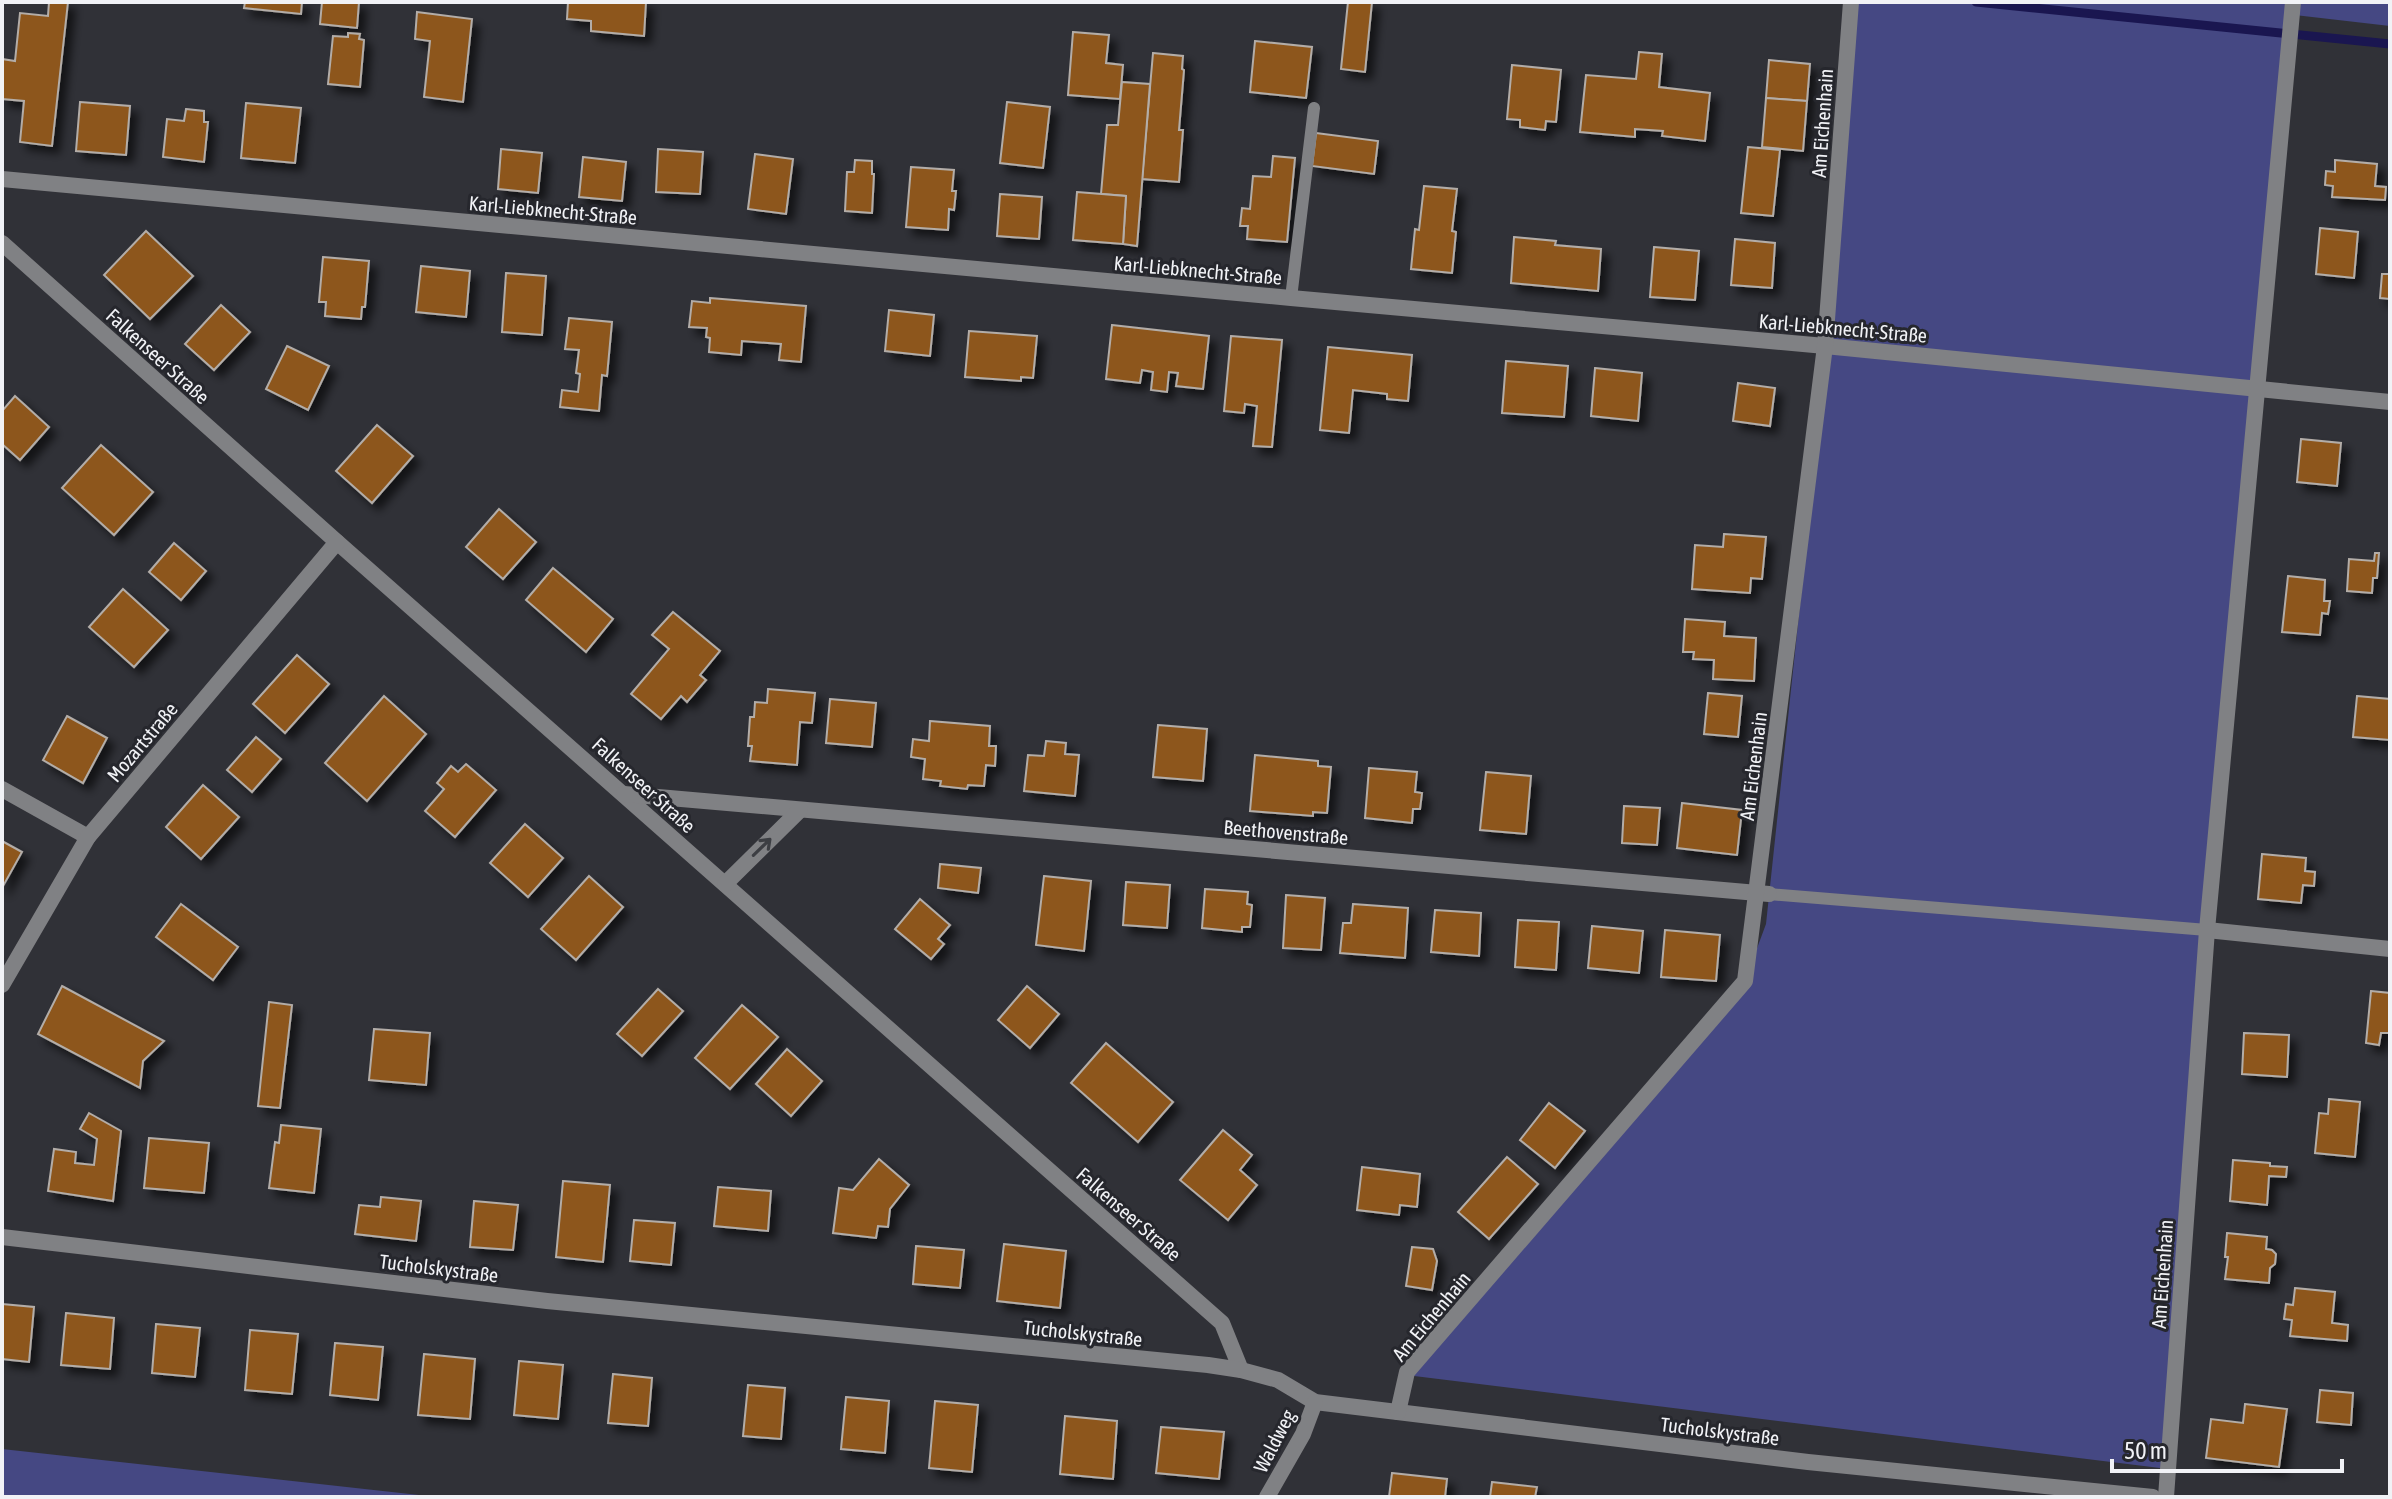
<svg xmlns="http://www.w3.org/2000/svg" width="2392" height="1499" font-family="'Asap Condensed',sans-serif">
<defs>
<filter id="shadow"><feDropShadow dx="7" dy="7" stdDeviation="4" flood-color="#0009"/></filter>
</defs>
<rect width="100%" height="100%" fill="#303137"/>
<g fill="#454883">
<path d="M1849,2h541v24l-105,-12 -117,1455 -762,-94 340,-397 20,-54 62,-581z"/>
<path d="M2,1449l435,48h-435z"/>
</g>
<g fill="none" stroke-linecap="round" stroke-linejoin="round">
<path stroke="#1a1650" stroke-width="9" d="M1976,2l414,42"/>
</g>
<g fill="#8d561b" stroke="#b3ada8" stroke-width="2" filter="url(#shadow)">
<path d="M49,2h19l-16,144 -32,-4 4,-41 -22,-2v-40l13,2 5,-48 28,3z"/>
<path d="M245,2h57l-1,12 -57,-6z"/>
<path d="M322,2h37l-2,26 -37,-4z"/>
<path d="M568,2h78l-2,34 -53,-5v-10l-24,-2z"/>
<path d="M1348,2h24l-7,70 -24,-3z"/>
<path d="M417,12l55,7 -9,83 -39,-5 6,-56 -15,-2z"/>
<path d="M1073,32l36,3 -3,28 17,2 -3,34 -52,-4z"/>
<path d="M348,33l12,1 -1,5 5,1 -4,47 -32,-3 5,-48 15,1z"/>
<path d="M1255,41l57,6 -6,51 -56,-6z"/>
<path d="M1639,52l23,2 -3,33 51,6 -5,48 -43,-5 1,-5 -28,-2v8l-55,-5 6,-57 50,4z"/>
<path d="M1153,53l30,3 -1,13 2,1 -5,60h4l-4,52 -37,-3z"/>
<path d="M1769,60l41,4 -3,37 -41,-3z"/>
<path d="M1512,65l49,5 -5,52 -10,-1 -1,9 -25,-3v-7l-13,-1z"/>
<path d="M1122,82l28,2 -13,162 -14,-2 3,-48 -25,-2 6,-69h11z"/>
<path d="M1766,98l41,3 -4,50 -41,-4z"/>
<path d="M80,102l50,4 -4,49 -50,-4z"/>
<path d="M1007,102l43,5 -7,61 -43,-5z"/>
<path d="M246,103l55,5 -6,55 -54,-5z"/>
<path d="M186,109l18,2v11h4l-4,40 -41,-5 4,-38 17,2z"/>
<path d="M1316,133l62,8 -4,33 -62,-8z"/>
<path d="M1748,147l32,3 -7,66 -32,-3z"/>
<path d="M501,149l41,4 -4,40 -40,-4z"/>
<path d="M658,149l45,3 -3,42 -44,-2z"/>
<path d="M755,154l38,5 -7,55 -38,-5z"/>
<path d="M1273,156l22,2 -8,84 -40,-3 1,-13h-8l2,-18 8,1 3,-33 18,1z"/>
<path d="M583,157l43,5 -4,39 -43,-4z"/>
<path d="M855,160l17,1v13h2l-2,39 -27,-2 2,-39h7z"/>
<path d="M2335,160l42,4 -2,22 11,1 -1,13 -53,-3 1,-11 -8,-1 1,-14 9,1z"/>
<path d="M911,167l43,3 -2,21h4l-2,19 -5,-1 -1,21 -42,-3z"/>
<path d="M1424,186l33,3 -5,42 4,1 -4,41 -41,-4 4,-40 4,1z"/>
<path d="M1077,192l49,4 -3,48 -50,-4z"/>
<path d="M1000,194l42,3 -3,42 -42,-3z"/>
<path d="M2320,228l38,4 -4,46 -38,-4z"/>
<path d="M146,231l47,45 -43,43 -46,-44z"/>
<path d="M1514,237l42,4 -1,4 46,4 -3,42 -87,-8z"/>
<path d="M1735,239l40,4 -3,45 -41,-3z"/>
<path d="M1654,247l45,4 -4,49 -45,-3z"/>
<path d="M323,257l46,4 -4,46h-3l-1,12 -36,-3 1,-14h-7z"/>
<path d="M421,266l49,5 -4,46 -50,-5z"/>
<path d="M506,273l40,3 -4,59 -40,-3z"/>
<path d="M2382,274h8v25l-10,-1z"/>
<path d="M710,298l96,8 -5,56 -22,-2 2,-16 -39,-3 -1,14 -32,-3 1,-14 -4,-1 1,-9 -18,-1 3,-26 18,2z"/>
<path d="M221,305l29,27 -36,38 -29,-26z"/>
<path d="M889,310l45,5 -4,41 -45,-5z"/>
<path d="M569,318l43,4 -5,54 -5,-1 -3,36 -39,-4 2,-17 16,2 2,-18 -4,-1 3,-23 -14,-1z"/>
<path d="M1112,325l97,11 -6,53 -27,-3 2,-13 -9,-1 -2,20 -16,-2 2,-18 -11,-2 -2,13 -34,-4z"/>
<path d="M969,331l68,5 -4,42 -12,-1v4l-56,-4z"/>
<path d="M1231,336l51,4 -10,107 -19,-1 4,-40 -12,-2 -1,9 -20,-2z"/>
<path d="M287,346l42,20 -21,44 -42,-21z"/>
<path d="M1328,347l84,8 -4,46 -21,-2v-5l-34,-4 -4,43 -29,-3z"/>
<path d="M1506,361l62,5 -4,51 -62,-4z"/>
<path d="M1595,368l47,5 -4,48 -47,-5z"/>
<path d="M1738,383l37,5 -5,38 -37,-5z"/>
<path d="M15,396l34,31 -29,33 -18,-16v-33z"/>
<path d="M377,425l36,31 -41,47 -36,-32z"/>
<path d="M2301,439l40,4 -4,43 -40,-4z"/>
<path d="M101,445l52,47 -39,43 -52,-47z"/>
<path d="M499,509l37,33 -33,37 -37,-32z"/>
<path d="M1724,534l42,3 -4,42 -11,-1 -1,15 -58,-4 3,-44 28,2z"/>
<path d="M174,543l32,28 -25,29 -32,-28z"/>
<path d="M2375,553h4l-2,25h-4l-1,15 -25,-2 2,-32 25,2z"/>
<path d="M553,568l60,51 -27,33 -60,-52z"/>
<path d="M2288,576l37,4 -1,21h6l-2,13 -6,-1 -2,22 -38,-3z"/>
<path d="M123,589l45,41 -34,37 -45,-40z"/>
<path d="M673,612l47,39 -20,24 6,5 -19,22 -6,-6 -20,23 -30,-25 38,-45 -17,-14z"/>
<path d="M1685,619l40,3 -1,14 32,2 -2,43 -41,-2 1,-19 -21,-1 1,-7h-11z"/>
<path d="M297,655l32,29 -44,49 -32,-29z"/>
<path d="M768,689l47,4 -3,30 -12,-1 -3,43 -47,-4 2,-15h-4l2,-29h4l1,-15 12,1z"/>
<path d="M1708,693l34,3 -4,41 -34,-3z"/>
<path d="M384,696l42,38 -59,67 -42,-38z"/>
<path d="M2357,696l33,3v41l-37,-3z"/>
<path d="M830,699l46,4 -4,44 -46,-4z"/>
<path d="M67,716l40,22 -24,45 -40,-23z"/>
<path d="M930,721l60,5 -1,20h7l-1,20 -9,-1 -2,21 -16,-1 -1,4 -27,-3 1,-5 -18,-2 2,-20 -14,-2 2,-18 16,2z"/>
<path d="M1158,725l49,4 -4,52 -50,-4z"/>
<path d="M256,737l25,22 -29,33 -25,-22z"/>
<path d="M1046,741l20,2 -1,11 14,1 -4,41 -51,-5 4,-36 16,1z"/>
<path d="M1255,755l63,6v5l13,1 -4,46 -14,-1v4l-63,-5z"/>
<path d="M466,764l30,26 -41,47 -30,-26 19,-22 -7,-6 14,-17 7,6z"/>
<path d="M1369,768l48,4 -2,20 7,1 -2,16h-7l-1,14 -47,-5z"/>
<path d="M1486,772l45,4 -5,58 -46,-4z"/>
<path d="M203,785l36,32 -38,42 -35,-32z"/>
<path d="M1682,803l60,7 -5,45 -60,-7z"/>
<path d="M1624,806l36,2 -3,37 -35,-2z"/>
<path d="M525,824l38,34 -35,39 -38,-34z"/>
<path d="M2,841l20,11 -20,36z"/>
<path d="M2262,854l44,4 -1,13 10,1 -1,14 -11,-1 -2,18 -43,-4z"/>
<path d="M940,864l41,4 -3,25 -40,-5z"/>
<path d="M589,876l34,31 -47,53 -35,-31z"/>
<path d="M1044,876l47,5 -7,70 -48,-6z"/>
<path d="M1126,882l44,3 -3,43 -44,-3z"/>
<path d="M1205,889l43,3 -1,12 5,1 -2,22h-8v5l-40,-4z"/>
<path d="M1286,895l39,3 -4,52 -38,-2z"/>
<path d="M920,899l30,26 -12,14 6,5 -13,15 -36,-30z"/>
<path d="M181,904l57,43 -25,33 -57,-43z"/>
<path d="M1353,904l55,4 -3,50 -65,-5 3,-30h8z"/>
<path d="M1435,910l46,3 -2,43 -48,-4z"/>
<path d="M1518,920l41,2 -3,48 -41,-3z"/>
<path d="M1592,926l51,5 -4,42 -51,-5z"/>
<path d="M1665,930l55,5 -4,46 -55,-4z"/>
<path d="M62,986l102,55 -21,20 -3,27 -102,-54z"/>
<path d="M1027,986l32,28 -29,34 -32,-28z"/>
<path d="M658,989l25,22 -41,45 -25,-22z"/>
<path d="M2371,991l19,2v40h-9l-2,12 -13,-2z"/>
<path d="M269,1002l23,3 -12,103 -22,-2z"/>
<path d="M742,1005l36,32 -48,52 -35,-31z"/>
<path d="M374,1029l56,4 -4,52 -57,-5z"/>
<path d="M2244,1033l45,2 -2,42 -45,-3z"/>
<path d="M1106,1043l67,59 -35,40 -67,-59z"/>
<path d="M787,1049l35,32 -31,35 -35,-32z"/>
<path d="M2329,1099l31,3 -5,55 -40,-4 4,-40 9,1z"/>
<path d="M1549,1103l36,28 -30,37 -35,-28z"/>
<path d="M89,1113l32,18 -8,70 -65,-10 6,-42 22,3 -1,11 19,2 3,-26 -17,-10z"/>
<path d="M281,1125l40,4 -7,64 -45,-5 6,-46 4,1z"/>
<path d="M1223,1130l29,25 -12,15 17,15 -29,35 -48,-40z"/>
<path d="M149,1138l60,5 -5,50 -60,-5z"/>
<path d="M1507,1157l31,27 -49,55 -31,-27z"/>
<path d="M879,1159l30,26 -19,24 -2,18 -10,-1 -2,12 -43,-5 6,-45 14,2z"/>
<path d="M2233,1160l37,3v3l17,1 -1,10 -17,-1 -2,29 -37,-4z"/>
<path d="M1362,1167l58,7 -3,33 -17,-2 -1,10 -42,-5z"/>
<path d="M563,1181l47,4 -7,77 -47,-5z"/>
<path d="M718,1187l53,4 -3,40 -54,-5z"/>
<path d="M381,1197l40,4 -5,40 -61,-7 4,-29 21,2z"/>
<path d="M474,1201l44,4 -5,45 -43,-3z"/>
<path d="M634,1220l41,3 -4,42 -41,-4z"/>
<path d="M2227,1233l40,4 -1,12 6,1 4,4 -1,10 -5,4 -1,15 -44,-4 3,-22h-3z"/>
<path d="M1004,1244l62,7 -6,57 -63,-7z"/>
<path d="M916,1246l48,4 -4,38 -47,-4z"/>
<path d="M1412,1247l21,2 4,12 -5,29 -26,-4z"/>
<path d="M2295,1288l40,4 -3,31 16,2 -1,16 -57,-5 2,-16 -8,-1 2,-15 7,1z"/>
<path d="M2,1304l32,3 -5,55 -27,-3z"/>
<path d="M66,1313l48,5 -4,51 -49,-4z"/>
<path d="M156,1324l44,4 -5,49 -43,-4z"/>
<path d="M250,1330l48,4 -6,60 -47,-4z"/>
<path d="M335,1343l48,4 -5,53 -48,-5z"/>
<path d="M424,1354l51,5 -5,60 -52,-4z"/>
<path d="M519,1361l44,4 -5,54 -44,-4z"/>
<path d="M613,1374l39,4 -4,48 -40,-3z"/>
<path d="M748,1385l37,3 -4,51 -38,-3z"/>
<path d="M2320,1390l33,3 -2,32 -34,-3z"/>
<path d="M846,1397l43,4 -4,52 -44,-4z"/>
<path d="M935,1401l43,4 -6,67 -43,-4z"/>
<path d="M2245,1404l42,5 -8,58 -73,-9 5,-39 32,4z"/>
<path d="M1065,1416l52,5 -4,58 -53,-5z"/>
<path d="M1161,1427l63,5 -5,47 -63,-6z"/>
<path d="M1392,1473l55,6 -2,18h-56z"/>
<path d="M1492,1482l45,5 -2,10h-45z"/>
</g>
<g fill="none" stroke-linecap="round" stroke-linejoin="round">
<g stroke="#808184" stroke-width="12">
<path d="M1291,298l23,-190"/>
<path d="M1769,894l438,36"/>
</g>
<g stroke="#808184" stroke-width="16">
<path d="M2,179l1289,119 534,48 565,56"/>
<path d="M2,243l335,299 885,781 19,47"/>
<path d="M2,789l86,48"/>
<path d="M624,794l1145,100"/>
<path d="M725,884l75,-74"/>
<path d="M2207,930l183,19"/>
<path d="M2,985l86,-148 249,-295"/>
<path d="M2,1237l545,64 661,64 33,5 37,10 37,22 493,60 345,35"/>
<path d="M1398,1412l9,-40 338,-391 80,-635 26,-344"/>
<path d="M1267,1497l36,-63 12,-32"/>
<path d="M2166,1497l41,-567 86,-928"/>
</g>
</g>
<defs><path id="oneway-shaft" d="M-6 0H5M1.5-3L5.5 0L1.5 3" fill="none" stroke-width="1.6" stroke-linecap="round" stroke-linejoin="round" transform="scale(2)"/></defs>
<use stroke="#3c3e43" href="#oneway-shaft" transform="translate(762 847) rotate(-44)"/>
<g text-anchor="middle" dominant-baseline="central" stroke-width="6" stroke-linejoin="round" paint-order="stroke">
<g font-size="20" fill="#f1f2f6" stroke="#26272d">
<text transform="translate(1822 123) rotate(-86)">Am Eichenhain</text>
<text transform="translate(553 210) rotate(5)">Karl-Liebknecht-Straße</text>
<text transform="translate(1198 270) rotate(5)">Karl-Liebknecht-Straße</text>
<text transform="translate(1843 328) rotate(5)">Karl-Liebknecht-Straße</text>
<text transform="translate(158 356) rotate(42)">Falkenseer Straße</text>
<text transform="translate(142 742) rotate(-50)">Mozartstraße</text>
<text transform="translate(1753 766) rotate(-83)">Am Eichenhain</text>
<text transform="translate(644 785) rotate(42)">Falkenseer Straße</text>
<text transform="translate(1286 832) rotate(5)">Beethovenstraße</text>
<text transform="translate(1129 1214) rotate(41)">Falkenseer Straße</text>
<text transform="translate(439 1268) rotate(7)">Tucholskystraße</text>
<text transform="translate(2162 1274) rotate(-86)">Am Eichenhain</text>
<text transform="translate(1431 1316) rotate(-50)">Am Eichenhain</text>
<text transform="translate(1083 1333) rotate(6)">Tucholskystraße</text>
<text transform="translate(1720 1431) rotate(7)">Tucholskystraße</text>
<text transform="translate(1274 1441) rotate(-63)">Waldweg</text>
</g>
</g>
<rect width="2392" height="1499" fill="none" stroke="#f1f2f6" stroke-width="8"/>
<path d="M2112 1459v12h230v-12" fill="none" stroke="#f1f2f6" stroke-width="4"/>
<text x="2124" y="1459" font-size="24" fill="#f1f2f6" stroke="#26272d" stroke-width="6" paint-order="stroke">50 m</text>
</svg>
